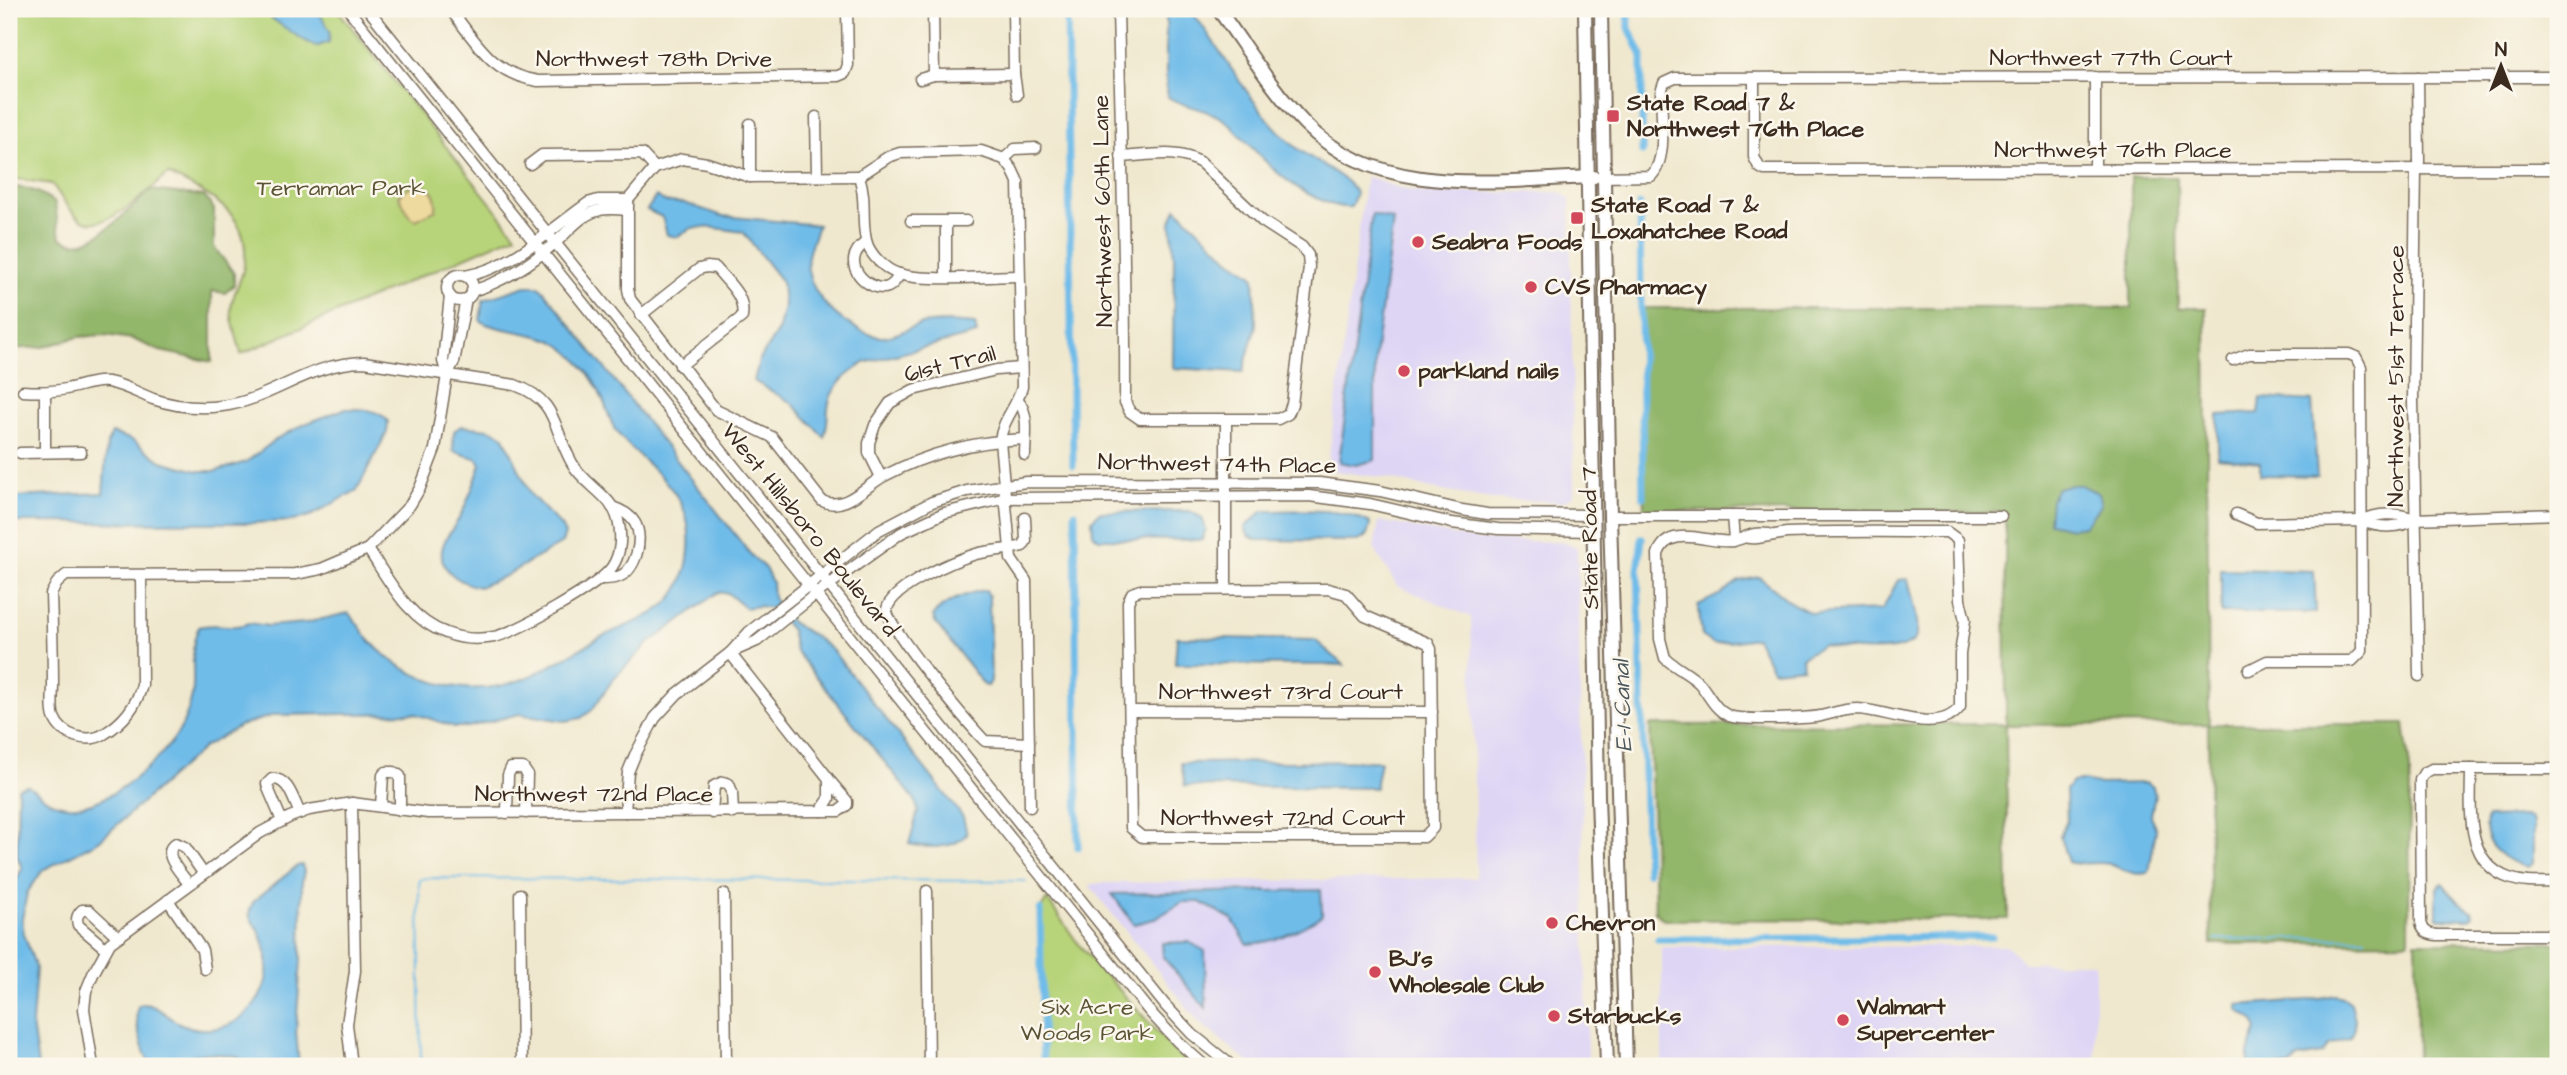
<svg xmlns="http://www.w3.org/2000/svg" width="2567" height="1075" font-family="'Architects Daughter',sans-serif">
<rect width="100%" height="100%" fill="#fbf7ec"/>
<filter id="ink" filterUnits="userSpaceOnUse"><feTurbulence type="fractalNoise" baseFrequency=".0143" numOctaves="2"/><feDisplacementMap in="SourceGraphic" scale="14" xChannelSelector="R" yChannelSelector="G"/><feConvolveMatrix kernelMatrix="1 2 1 2 8 2 1 2 1" color-interpolation-filters="sRGB"/></filter>
<filter id="wash" filterUnits="userSpaceOnUse"><feTurbulence type="fractalNoise" baseFrequency=".00686" numOctaves="4" result="noise"/><feDisplacementMap in="SourceGraphic" scale="28" xChannelSelector="R" yChannelSelector="G"/><feGaussianBlur stdDeviation="1.57" result="paint"/><feColorMatrix in="noise" values="0 0 0 0 0 0 0 0 0 0 0 0 0 0 0 0 0 1.4 0 .05"/><feComposite in="paint" operator="in"/></filter>
<g filter="url(#wash)">
<rect width="100%" height="100%" fill="#f0e8ce"/>
<g fill="#ded5f5">
<path d="M1366,176l32,12 25,5 137,-1 10,7 4,296 -11,7 -72,-3 -60,-10 -44,-11 -60,-8z"/>
<path d="M1379,521l102,19 82,2 14,5 11,519h-335l-54,-44 -110,-137 10,-2 377,-5 -5,-261 -74,-31 -23,-38z"/>
<path d="M2008,946l16,17h71v103h-433v-119z"/>
</g>
<g fill="#b8d47a" stroke="#7a7f4c" stroke-width="2">
<path d="M9,9h328l179,226 -275,119c-3,-13 -8,-28 -10,-42 -1,-13 9,-29 12,-41 13,-57 -34,-76 -75,-97 -17,14 -60,57 -83,47 -14,-6 -24,-25 -33,-37l-43,-6z"/>
<path d="M1047,899l32,46 99,110 15,11h-150l-3,-156z"/>
</g>
<g fill="#92b66a" stroke="#667044" stroke-width="2">
<path d="M2131,177h46l1,131h28l3,416h195l6,44 -1,174 -198,2 -3,-220 -202,1 2,194 -344,1 -9,-8 -5,-187 356,-1 -1,-212 -361,-1 -5,-203h492z"/>
<path d="M9,182l4,5c17,1 28,5 42,16l3,25 3,10c8,4 13,6 22,4 17,-3 54,-39 67,-52l54,6 10,13v38l20,26v12l-9,8 -13,-2v71l-52,-11 -28,-12 -27,-4 -27,2 -35,10 -34,2z"/>
<path d="M2416,942l142,1v123h-141z"/>
</g>
<path fill="#eeda9e" stroke="#94825e" stroke-width="2" d="M419,184c14,3 18,12 17,26l-20,10 -6,-3 -11,-21 8,-8z"/>
<g fill="#6fbce9" stroke="#557384" stroke-width="2">
<path d="M260,9h57l13,22 -1,11c-1,0 -10,4 -11,4 -8,1 -50,-30 -58,-37z"/>
<path d="M1166,9h24c34,44 61,98 102,135 16,15 57,32 64,49l-5,14c-12,1 -21,-3 -32,-8 -29,-12 -51,-34 -72,-57 -8,-7 -15,-17 -24,-23 -17,-11 -38,-11 -55,-22l-2,-9z"/>
<path d="M656,196l10,6 18,1 39,13 95,9c-3,10 -8,21 -10,31 -6,37 39,76 73,81 12,1 28,-10 41,-13 17,-3 36,-2 53,0l2,10 -113,29c-17,11 -34,24 -36,45 -1,11 0,18 -4,29l-32,-34 -38,-22 5,-20 20,-32 5,-23 -2,-24 -39,-50 -35,-5 -16,1 -15,9 -10,-2 -5,-18 -15,-7z"/>
<path d="M1176,208l53,51 25,17 2,49 -13,47 -70,-4 1,-111 -3,-35z"/>
<path d="M1372,214l21,6 -18,137v103l-19,5 -17,-3z"/>
<path d="M526,286h13l5,5 208,265 13,12 7,14 1,16 18,24 26,16 15,12 131,167 4,17c-13,16 -40,14 -58,10l9,-33 -3,-11 -120,-150 -4,-20 -19,-22 -14,-2 -13,2 -16,-14 -11,-2 -70,52 -34,34 -22,32 -11,8 -16,3 -46,-7 -51,13h-13l-42,-14 -139,2 -34,11 -36,21 -105,94 -56,29 -16,23 -5,26 2,15 12,34 -4,56 6,42h-29v-138l5,-12 -4,-22 12,-26 -5,-12 1,-68 9,-3c17,11 18,18 41,21 39,4 96,-47 114,-80 4,-9 8,-20 10,-30 4,-23 -4,-48 7,-69 16,-5 36,3 50,-4l19,3 37,-3 43,-10c9,8 15,20 23,29 24,26 59,43 93,46 54,5 93,-27 137,-51 22,-11 47,-17 66,-34 22,-22 27,-61 18,-90 -11,-33 -48,-54 -68,-81 -8,-10 -9,-23 -15,-34 -9,-22 -26,-44 -47,-56 -18,-10 -66,-12 -75,-22l3,-20z"/>
<path d="M2261,398l51,3 5,75 -57,-1v-13l-42,-4v-43l41,-2z"/>
<path d="M344,409c16,0 33,-1 44,12l-1,11 -30,58 -45,25 -19,6 -43,2 -234,-1 -2,-25 89,-4 4,-49 5,-11 20,7 29,21 37,10h18l30,-9 32,-24 27,-14z"/>
<path d="M461,426c14,2 33,1 43,11l27,58 30,31 4,8 -3,9 -57,33 -26,11c-20,-4 -45,-19 -35,-44 4,-10 12,-18 17,-28 8,-17 14,-33 20,-51l-3,-5 -25,-8 1,-20z"/>
<path d="M2069,485h12l17,8 3,12 -17,21 -13,2 -22,-5 2,-24 6,-11z"/>
<path d="M1190,511l12,7 4,11 -4,11 -103,-1 -6,-5 -1,-14 7,-8z"/>
<path d="M1263,511c34,0 76,-5 107,12 -1,10 -3,15 -13,18l-101,-1 -8,-5 -3,-8z"/>
<path d="M2221,569l93,2 2,42h-95z"/>
<path d="M1759,577l34,27 18,9 71,-3 16,-30 10,-1c3,14 13,45 8,58 -9,20 -75,13 -93,8l-21,12 1,10 -30,3 -17,-32 -42,6 -12,-8 -4,-31 21,-10 20,-14z"/>
<path d="M986,590l3,6 2,85 -3,5 -4,-1 -49,-63 -2,-6c9,-14 37,-24 53,-26z"/>
<path d="M1177,637l138,3 29,25 -169,-1z"/>
<path d="M1380,761l-5,27 -190,-2 -4,-23z"/>
<path d="M2083,781l15,3 48,-1 7,4 2,8 -4,20 5,15 -7,42c-13,6 -27,-4 -40,-8 -13,-3 -28,2 -41,-2l-8,-26 7,-15 -1,-31 6,-8z"/>
<path d="M2526,816l6,3 1,6v38l-4,4c-23,-4 -51,-23 -42,-50z"/>
<path d="M302,865l2,6 -2,11 -1,79 -5,69 3,36h-46l-18,-10 -27,-3 -15,2 -24,11h-19c-6,-13 -19,-49 -11,-61 14,-4 26,10 38,17 27,14 59,7 77,-17 17,-21 17,-47 6,-71 -2,-6 -9,-12 -10,-18 -2,-6 2,-11 4,-15l43,-35z"/>
<path d="M2442,883l17,19 13,9 1,5 -4,3 -32,-1v-30z"/>
<path d="M1321,890l1,25c-22,15 -48,29 -75,29l-15,-25 -32,-17h-17l-29,17 -20,5 -22,-30z"/>
<path d="M1189,942l16,9 1,57 -43,-51 -1,-14z"/>
<path d="M2336,995l7,2 8,6 4,16 -2,14 -3,5 -21,7 -7,9 -24,4 -7,8h-43v-13l9,-24 -3,-8 -16,-11v-5l70,-5z"/>
</g>
<g fill="none" stroke-linecap="round" stroke-linejoin="round">
<g stroke="#6fbce9" stroke-width="2">
<path d="M2215,939l150,-1"/>
<path d="M421,1066l-2,-181 1,-5 5,-2 601,3"/>
</g>
<g stroke="#6fbce9" stroke-width="7">
<path d="M1067,9l6,456"/>
<path d="M1628,9l1,19 13,28v96"/>
<path d="M1640,205l3,292"/>
<path d="M1075,513l3,334"/>
<path d="M1642,538l-4,32 9,302"/>
<path d="M1040,910l3,156"/>
<path d="M1658,939l334,-2"/>
</g>
</g>
</g>
<g filter="url(#ink)">
<g fill="none" stroke-linecap="round" stroke-linejoin="round">
<g stroke="#7a6c5c" stroke-width="13">
<g id="minor">
<path d="M348,9l801,1002 29,31 27,24"/>
<path d="M368,9l797,996 27,29 40,32"/>
<path d="M450,9c27,34 42,65 88,72l300,-5 7,-3 3,-8 -1,-56"/>
<path d="M933,9l1,66"/>
<path d="M1013,9l1,65 3,21"/>
<path d="M1118,9c3,131 8,262 7,393l5,10 10,7h138l10,-5 4,-10 17,-137 -1,-12 -6,-8 -40,-26 -61,-58c-23,-15 -54,-7 -80,-6"/>
<path d="M2095,77v92"/>
<path d="M2418,77l1,85 -3,7 -3,232 6,275"/>
<path d="M1754,78v79l5,10 5,3 794,-1"/>
<path d="M920,79l14,-4 80,-1"/>
<path d="M816,117l1,59"/>
<path d="M750,124v53"/>
<path d="M1004,159l8,10 6,13 4,205c-5,20 -20,33 -22,54l11,118 15,22 4,226"/>
<path d="M530,164l12,-9 100,-1 13,14"/>
<path d="M859,176l-109,1 -43,-14 -25,-4 -27,9 -27,32v89l2,10 86,111 56,27 50,64c23,11 43,-15 62,-25 44,-23 91,-35 141,-37"/>
<path d="M859,176c8,24 2,42 7,64 3,14 19,30 33,34 25,8 91,2 120,2"/>
<path d="M859,176l29,-19 12,-4 81,-2 23,8 11,-10 21,-1"/>
<path d="M1604,177l47,-1c17,-16 10,-61 10,-84l3,-9 11,-5 883,-1"/>
<path d="M911,221h55"/>
<path d="M946,221v56"/>
<path d="M866,242c-31,22 6,52 22,45 5,-2 9,-8 12,-13"/>
<circle cx="460" cy="288" r="13"/>
<path d="M465,276c48,-8 84,-46 123,-73l10,-3h30"/>
<path d="M472,291c31,-9 60,-28 84,-49 14,-12 25,-28 44,-32 8,-2 18,-1 27,0"/>
<path d="M641,315l58,-46 8,-2 9,1c12,15 30,28 26,49l-62,49"/>
<path d="M2233,360l16,-6h100l7,3 5,10 1,284 -10,10h-85l-18,9"/>
<path d="M447,375l-4,-14 7,-65"/>
<path d="M23,391c15,1 29,1 43,-2 14,-2 27,-9 42,-7 16,3 30,11 45,17 21,7 46,10 69,7 50,-6 85,-43 142,-44l151,23c44,16 37,43 57,78 12,22 40,32 46,57 4,15 3,34 -6,47 -13,19 -95,65 -118,70 -16,3 -33,2 -48,-4 -38,-13 -57,-53 -78,-84"/>
<path d="M45,392v60"/>
<path d="M1018,401c12,13 7,37 7,54"/>
<path d="M1226,420v169"/>
<path d="M20,453l61,-1"/>
<path d="M881,477l-12,-24v-10l6,-18 15,-22 23,-13 83,-20 25,-2"/>
<path d="M2236,514l21,9 105,-2c16,7 39,8 52,-2"/>
<path d="M1610,516h391"/>
<path d="M1732,516l2,24"/>
<path d="M1025,518l1,23 -3,5c-15,4 -32,4 -47,8 -21,6 -84,33 -89,55 -3,15 83,117 98,132l44,2"/>
<path d="M2362,521c15,-9 36,-8 52,-2l144,-5"/>
<path d="M1745,537c8,4 31,-3 42,-4 54,-2 107,-1 160,-1l11,8 2,60 5,20 -5,34v53c-21,29 -73,3 -102,2 -13,0 -25,4 -37,7 -18,3 -77,5 -92,0 -14,-6 -20,-21 -29,-32 -10,-10 -24,-16 -35,-26l-5,-19 -2,-85c11,-32 53,-9 75,-13 17,-4 16,-9 36,-7"/>
<path d="M141,575l1,110c-6,22 -18,37 -38,49 -16,10 -43,2 -50,-17 -3,-8 -1,-23 -1,-32 0,-30 -1,-61 -2,-91l6,-11 9,-8 229,-1 26,-5 47,-20 42,-44 10,-17 15,-39 12,-74 7,-13 12,-63"/>
<path d="M601,579c5,0 12,0 17,-2 18,-6 26,-38 17,-54 -5,-9 -14,-13 -23,-16"/>
<path d="M1328,589l18,5 19,22 63,27 3,6 2,179 -9,9h-282l-11,-9 -3,-226 4,-9 8,-3z"/>
<path d="M734,651l23,-10 59,-47 85,-61 43,-20 62,-15 303,-2 61,8 82,19 46,6 95,2"/>
<path d="M1130,711l302,1"/>
<path d="M2471,769c0,38 -7,93 38,109 16,6 33,4 49,4"/>
<path d="M2558,769h-126l-8,4 -4,7 1,142c2,10 7,12 16,13h121"/>
<path d="M381,806l2,-31 3,-3h8l6,4v34"/>
<path d="M821,811h18l8,-6v-4l-17,-20"/>
<path d="M625,812l3,-40 7,-17 20,-37 22,-24 53,-41 19,-21 130,-102 53,-28 35,-11 59,-9 293,1 61,8 82,19 25,4 106,1"/>
<path d="M507,813l1,-38 3,-7h12l4,6 -1,39"/>
<path d="M712,813l2,-27 9,-4 6,2 3,8 1,21"/>
<path d="M282,821l-14,-33 -1,-4 5,-5c17,-1 21,21 28,34"/>
<path d="M189,884c-8,-11 -29,-31 -13,-41l9,4 18,26"/>
<path d="M927,891l2,175"/>
<path d="M520,894l2,172"/>
<path d="M724,894l2,172"/>
<path d="M168,900l34,50 3,19"/>
<path d="M106,949l-28,-24c-2,-7 -1,-10 4,-15h7l28,26"/>
<path d="M93,1066l-9,-57 2,-18 7,-17 17,-31 150,-110 30,-16 19,-7 43,-7 76,10 393,-2 8,-12v-20l-99,-126"/>
<path d="M352,1066l-5,-42 8,-53 -3,-168"/>
</g>
</g>
<g stroke="#7a6c5c" stroke-width="16">
<g id="major">
<path d="M1218,9c28,38 54,81 87,115 75,76 192,56 289,53"/>
<path d="M1585,9l13,787 9,270"/>
<path d="M1601,9l9,507 16,550"/>
</g>
</g>
<use href="#minor" stroke="#fff" stroke-width="10"/>
<use href="#major" stroke="#fff" stroke-width="12"/>
</g>
</g>
<g fill="#d1495b" stroke="#fbf7ec" stroke-width="2.5">
<rect x="1606" y="109" width="14" height="14" rx="3.5"/>
<rect x="1570" y="211" width="14" height="14" rx="3.5"/>
<circle cx="1418" cy="242" r="7"/>
<circle cx="1531" cy="287" r="7"/>
<circle cx="1404" cy="371" r="7"/>
<circle cx="1552" cy="923" r="7"/>
<circle cx="1375" cy="972" r="7"/>
<circle cx="1554" cy="1016" r="7"/>
<circle cx="1843" cy="1020" r="7"/>
</g>
<g text-anchor="middle" dominant-baseline="central" stroke-width="5" stroke-linejoin="round" paint-order="stroke">
<g font-size="23" fill="#3b2a1e" stroke="#fbf7ec">
<text x="2111" y="58">Northwest 77th Court</text>
<text x="654" y="59">Northwest 78th Drive</text>
<text x="2113" y="150">Northwest 76th Place</text>
<text transform="translate(1103 211) rotate(-91)">Northwest 60th Lane</text>
<text transform="translate(950 364) rotate(-14)">61st Trail</text>
<text transform="translate(2396 376) rotate(-90)">Northwest 51st Terrace</text>
<text transform="translate(1217 464) rotate(1)">Northwest 74th Place</text>
<text transform="translate(810 530) rotate(51)">West Hillsboro Boulevard</text>
<text transform="translate(1590 538) rotate(-91)">State Road 7</text>
<text x="1281" y="692">Northwest 73rd Court</text>
<text x="594" y="794">Northwest 72nd Place</text>
<text x="1283" y="818">Northwest 72nd Court</text>
</g>
<g font-size="23" font-weight="bold" fill="#3b2a1e" stroke="#fbf7ec" text-anchor="start">
<text x="1627" y="103">State Road 7 &amp;<tspan x="1627" dy="26">Northwest 76th Place</tspan></text>
<text x="1591" y="205">State Road 7 &amp;<tspan x="1591" dy="26">Loxahatchee Road</tspan></text>
<text x="1432" y="242">Seabra Foods</text>
<text x="1545" y="287">CVS Pharmacy</text>
<text x="1418" y="371">parkland nails</text>
<text x="1566" y="923">Chevron</text>
<text x="1389" y="959">BJ's<tspan x="1389" dy="26">Wholesale Club</tspan></text>
<text x="1857" y="1007">Walmart<tspan x="1857" dy="26">Supercenter</tspan></text>
<text x="1568" y="1016">Starbucks</text>
</g>
<g font-size="23" fill="#5a5435" stroke="#fbf7ec">
<text x="341" y="188">Terramar Park</text>
<text x="1087" y="1007">Six Acre<tspan x="1087" dy="26">Woods Park</tspan></text>
</g>
<g font-size="24" font-style="italic" fill="#4b565b" stroke="#fbf7ec">
<text transform="translate(1623 706) rotate(-92)">E-1 Canal</text>
</g>
</g>
<rect width="2567" height="1075" fill="none" stroke="#fbf7ec" stroke-width="35"/>
<g transform="translate(2501 66)" stroke="#fbf7ec" stroke-width="5" paint-order="stroke">
<path d="M0-5L12 26L0 18L-12 26Z" fill="#3b2a1e"/>
<text y="-10" font-size="19" font-weight="bold" text-anchor="middle" fill="#3b2a1e">N</text>
</g>
</svg>
